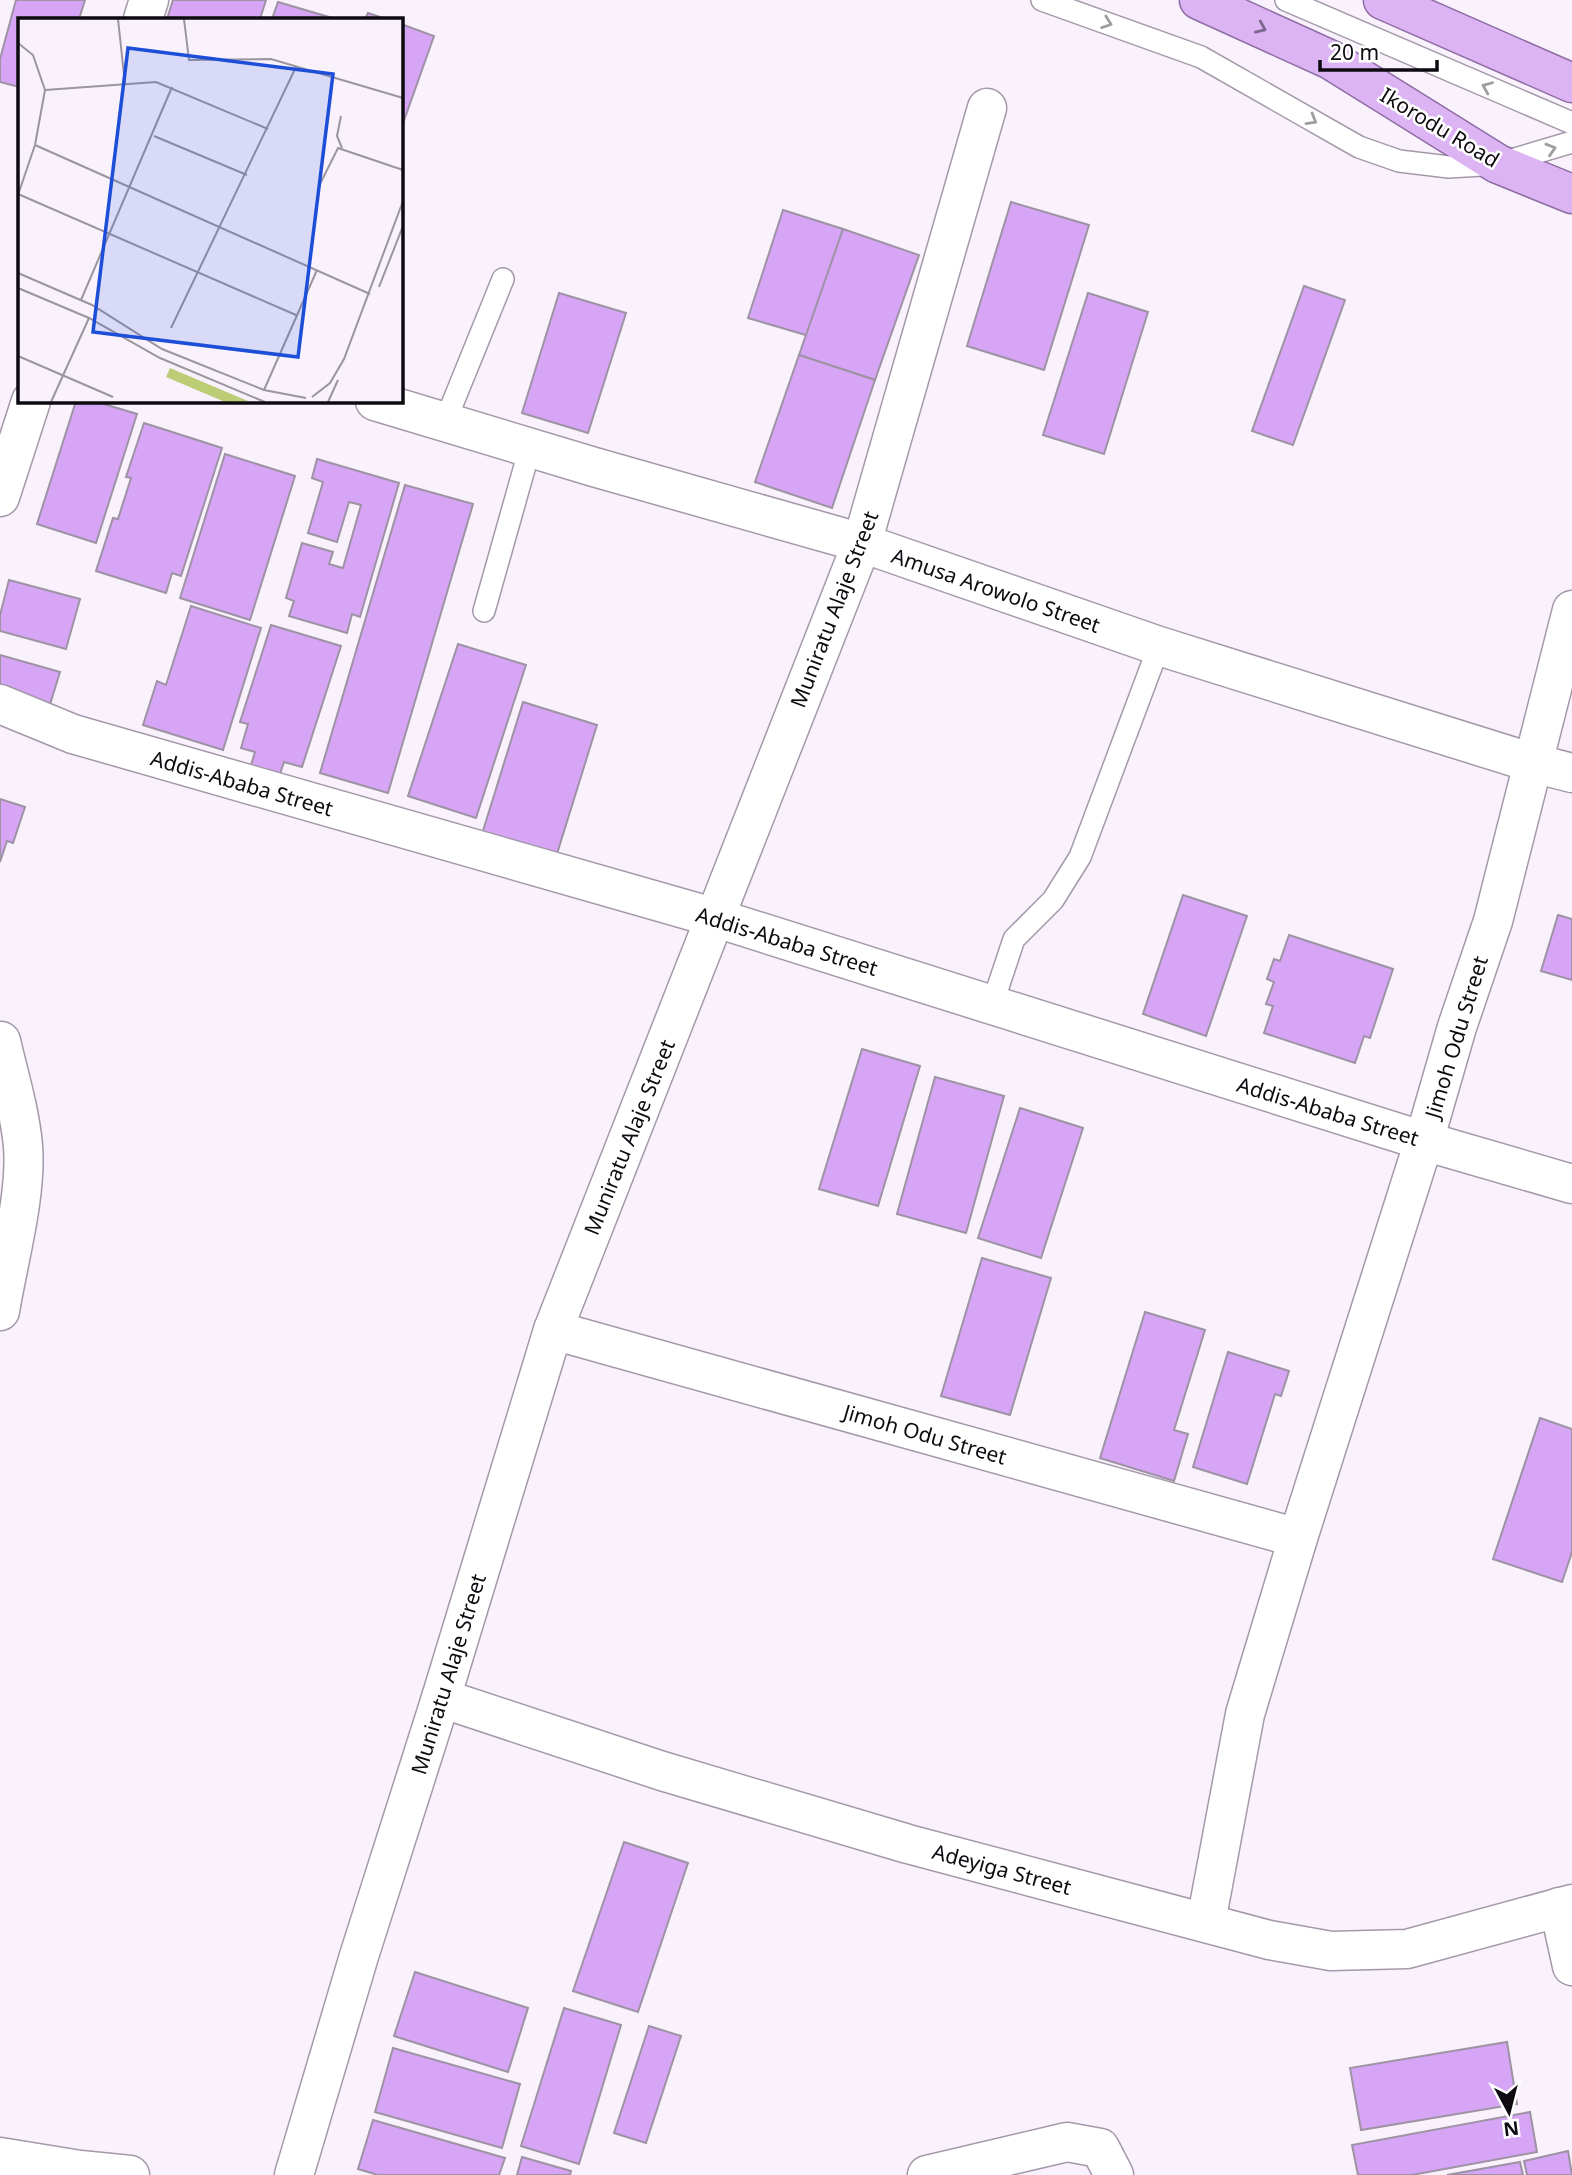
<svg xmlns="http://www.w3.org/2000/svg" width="1572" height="2175" font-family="'Noto Sans',sans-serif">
<rect width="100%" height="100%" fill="#f9f2fd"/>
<g fill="#d7a5f5" stroke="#9e93a4" stroke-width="2">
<path d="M16,0h69l-6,19h-60v68l-19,-5v-23z"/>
<path d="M173,0h93l-6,19h-93z"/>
<path d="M278,2l58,17h-64z"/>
<path d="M368,13l18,6h-21z"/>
<path d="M401,24l33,12 -33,93z"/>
<path d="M1011,202l78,23 -45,145 -77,-24z"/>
<path d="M783,210l60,19 -34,107 -61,-18z"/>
<path d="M843,229l76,26 -44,125 -76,-25z"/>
<path d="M1304,286l41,14 -52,145 -41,-14z"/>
<path d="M559,293l67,20 -38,120 -66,-20z"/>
<path d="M1088,293l60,19 -44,142 -61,-19z"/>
<path d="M799,355l76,25 -43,128 -77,-26z"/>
<path d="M76,401h18l43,13 -41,129 -59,-19z"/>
<path d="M144,423l78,25 -41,128 -9,-3 -6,20 -70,-22 17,-53 5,1 13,-41 -5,-1z"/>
<path d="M225,454l70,22 -45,144 -70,-22z"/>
<path d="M317,459l82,24 -39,134 -8,-3 -5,19 -58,-17 5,-15 -8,-3 16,-55 31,9 -4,12 14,4 18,-63 -12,-3 -12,40 -29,-9 15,-51 -11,-4z"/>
<path d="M405,485l68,19 -85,289 -68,-20z"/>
<path d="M9,580l71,19 -14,50 -66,-18v-16z"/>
<path d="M191,606l70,22 -38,122 -80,-25 14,-44 9,4z"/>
<path d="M271,625l70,21 -39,121 -18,-5 -4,12 -29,-9 4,-13 -14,-4 7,-24 -8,-2z"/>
<path d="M458,644l68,21 -50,153 -68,-22z"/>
<path d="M0,655l60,17 -12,39 -48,-13z"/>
<path d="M523,702l74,23 -41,132 -74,-23z"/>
<path d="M0,799l25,8 -12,36 -6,-2 -7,21z"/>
<path d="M1183,895l64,21 -41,120 -63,-22z"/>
<path d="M1558,915l14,4v61l-31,-9z"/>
<path d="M1289,935l104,34 -23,69 -6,-2 -9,27 -91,-30 9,-27 -7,-2 8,-22 -7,-3 7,-20 6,2z"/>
<path d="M862,1049l58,17 -42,140 -59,-17z"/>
<path d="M935,1077l69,19 -38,137 -69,-19z"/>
<path d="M1020,1108l63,20 -42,130 -63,-20z"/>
<path d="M982,1258l69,20 -41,137 -69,-19z"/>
<path d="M1145,1312l60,18 -31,100 14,4 -14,47 -74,-23z"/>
<path d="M1228,1352l61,19 -8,25 -6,-2 -28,90 -54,-17z"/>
<path d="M1540,1418l32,11v123l-10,30 -69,-23z"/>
<path d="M624,1842l64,21 -50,149 -65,-21z"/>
<path d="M415,1972l113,36 -20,64 -114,-36z"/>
<path d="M564,2008l57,17 -42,139 -58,-18z"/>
<path d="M649,2026l32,10 -35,107 -32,-10z"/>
<path d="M1507,2042l10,62 -156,26 -11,-62z"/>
<path d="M393,2048l127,36 -18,64 -127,-36z"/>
<path d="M1530,2112l7,40 -125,23h-54l-6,-30z"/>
<path d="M373,2120l132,38 -6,17h-121l-20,-6z"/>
<path d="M1568,2151l4,24h-45l-3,-14z"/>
<path d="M522,2157l49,14 -1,4h-53z"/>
<path d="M1520,2162l3,13h-76z"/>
</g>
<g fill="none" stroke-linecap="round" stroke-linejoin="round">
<g stroke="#a499aa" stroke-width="24">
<g id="service">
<path d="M1042,0l159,57 158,90 40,14 50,6 49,-3 74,-22"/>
<path d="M1286,0l286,123"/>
<path d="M445,422l58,-143"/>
<path d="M484,611l46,-163"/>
<path d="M992,1005l22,-66 39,-39 27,-43 79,-211"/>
</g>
</g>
<g stroke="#a499aa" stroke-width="41">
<g id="minor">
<path d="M143,19l6,-19"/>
<path d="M375,401l219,66 268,76 297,103 374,117 39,10"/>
<path d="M0,497l31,-96"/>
<path d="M0,704l73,30 643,184 708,223 148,43"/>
<path d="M0,1311c8,-49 27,-116 23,-165 -3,-35 -14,-70 -22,-105"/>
<path d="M553,1330l745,208"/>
<path d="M441,1698l221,73 246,73 361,96 62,11 76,-2 165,-45"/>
<path d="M1559,1907l13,59"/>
<path d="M1206,1922l39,-208 53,-176 126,-397 33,-114 36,-106 79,-311"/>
<path d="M0,2157l80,13 50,5"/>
<path d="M294,2175l65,-219 82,-258 112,-368 309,-787 125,-435"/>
<path d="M927,2175l140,-33 33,6 14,27"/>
</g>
</g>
<g stroke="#8e6da3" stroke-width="41">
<g id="trunk">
<path d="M1199,0l132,60 167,104 74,30"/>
<path d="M1383,0l189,83"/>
</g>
</g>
<use href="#service" stroke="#fff" stroke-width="21"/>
<use href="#minor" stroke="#fff" stroke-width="38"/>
<use href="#trunk" stroke="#dcb4f4" stroke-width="38"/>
</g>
<defs><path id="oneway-chevron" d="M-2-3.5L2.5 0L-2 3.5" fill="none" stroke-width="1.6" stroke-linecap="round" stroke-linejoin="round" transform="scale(1.75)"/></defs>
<g stroke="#9e9d9f">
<use href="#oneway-chevron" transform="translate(1107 23) rotate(20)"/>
<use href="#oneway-chevron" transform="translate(1487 87) rotate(-157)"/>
<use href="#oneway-chevron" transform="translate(1312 120) rotate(30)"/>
<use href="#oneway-chevron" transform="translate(1551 149) rotate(-17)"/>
</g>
<use stroke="#7f688d" href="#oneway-chevron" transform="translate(1261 28) rotate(24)"/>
<g text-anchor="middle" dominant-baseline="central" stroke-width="5" stroke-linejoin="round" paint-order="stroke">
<g font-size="21" fill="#0d0a10" stroke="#fff">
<text transform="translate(1440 127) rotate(31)">Ikorodu Road</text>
<text transform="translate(996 590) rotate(19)">Amusa Arowolo Street</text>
<text transform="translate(834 609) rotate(-69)">Muniratu Alaje Street</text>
<text transform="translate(242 783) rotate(16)">Addis-Ababa Street</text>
<text transform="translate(787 941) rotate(17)">Addis-Ababa Street</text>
<text transform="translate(1456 1037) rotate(-73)">Jimoh Odu Street</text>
<text transform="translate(1328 1111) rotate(17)">Addis-Ababa Street</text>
<text transform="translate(629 1137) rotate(-68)">Muniratu Alaje Street</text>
<text transform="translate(925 1434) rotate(16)">Jimoh Odu Street</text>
<text transform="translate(448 1674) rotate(-73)">Muniratu Alaje Street</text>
<text transform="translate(1002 1869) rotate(15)">Adeyiga Street</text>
</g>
</g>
<g transform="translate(18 18)">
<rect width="385" height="385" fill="#f9f2fd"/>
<path d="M152,350l78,33 -23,1 -59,-25z" fill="#bccd75"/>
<path fill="none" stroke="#9b959e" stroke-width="2" d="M100,1l7,65M166,1l5,41 82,-1 132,39M0,25l15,12 12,35 -10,55 -17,50M27,72l111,-8 112,47M323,98l-4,20 5,12M136,118l93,39M17,127l335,149M0,176l278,121M297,204l4,-36 19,-38 65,22M0,255l74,32 70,44 102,41 42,8M361,269l24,-61M0,270l71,30 71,40 105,44M63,282l91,-213M153,310l125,-261M0,338l95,41M246,372l53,-120M294,379l18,-14 14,-24 59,-158M33,384l38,-84M310,384l10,-22"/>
<path fill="#1d4ed8" fill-opacity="0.15" stroke="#1d4ed8" stroke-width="3.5" d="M110,30l205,26 -35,283 -205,-25z"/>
<rect width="385" height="385" fill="none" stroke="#0d0a10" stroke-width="3.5"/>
</g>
<g transform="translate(1509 2112) rotate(173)" stroke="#ffffff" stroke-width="5" paint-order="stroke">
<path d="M0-5L12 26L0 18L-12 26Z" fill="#0d0a10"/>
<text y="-10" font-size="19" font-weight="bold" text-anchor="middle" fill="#0d0a10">N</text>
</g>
<path d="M1320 60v10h117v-10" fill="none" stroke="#0d0a10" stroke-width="3.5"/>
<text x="1330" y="60" font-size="21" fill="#0d0a10" stroke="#ffffff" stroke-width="5" paint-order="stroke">20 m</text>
</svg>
